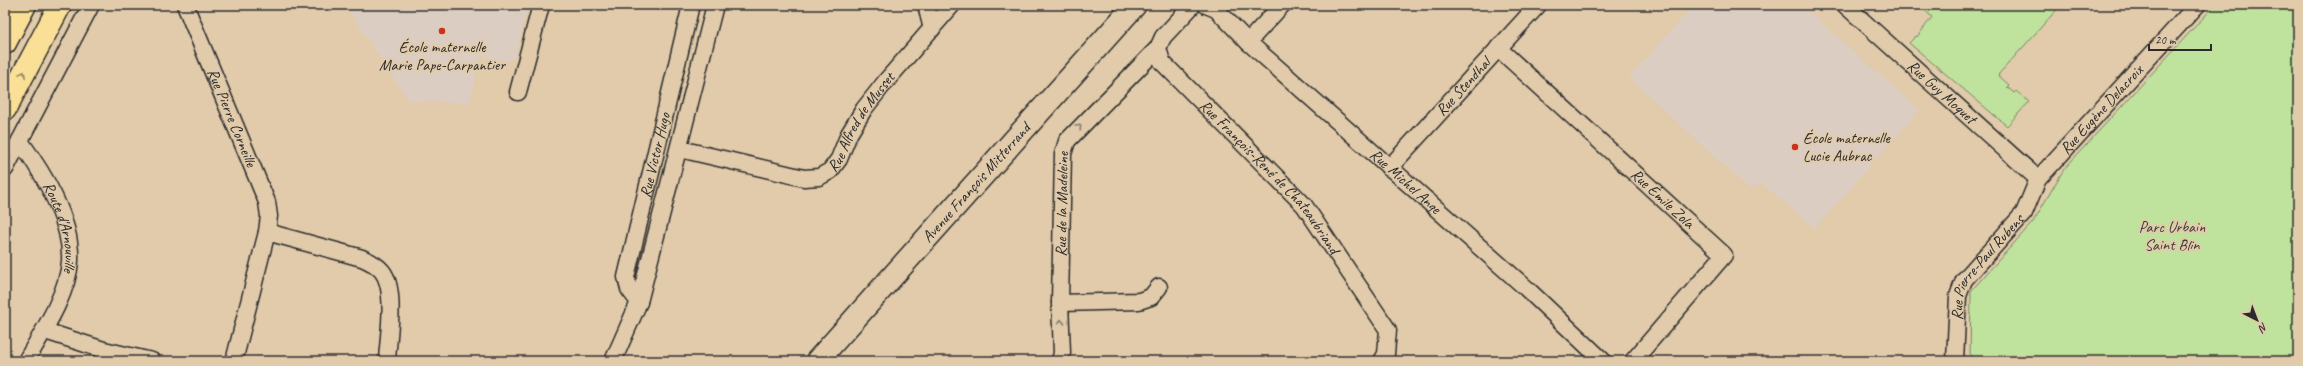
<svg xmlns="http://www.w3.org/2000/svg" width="2303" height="366" font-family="Caveat,sans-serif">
<rect width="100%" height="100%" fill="#e1cbab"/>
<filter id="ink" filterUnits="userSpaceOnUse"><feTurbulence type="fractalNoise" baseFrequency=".025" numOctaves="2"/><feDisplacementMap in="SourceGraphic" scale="8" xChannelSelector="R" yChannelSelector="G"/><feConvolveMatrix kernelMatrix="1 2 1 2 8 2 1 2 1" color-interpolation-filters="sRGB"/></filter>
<g filter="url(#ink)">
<g fill="#dbcdc2">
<path d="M345,5h183l-13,52 -8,5 -26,-6 -12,47 -60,-2z"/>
<path d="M1694,5h108l117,105 -104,118 -54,-45 -11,7 -121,-113z"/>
</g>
<g fill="#bfe29c" stroke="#758664">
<path d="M1919,5h142l-63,70 11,10 -2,2 7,6 2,-2 13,11 -22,24 -98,-83 7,-7 1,1 15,-20z"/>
<path d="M2215,5h83v356h-328l1,-70 62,-69 31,-53z"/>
</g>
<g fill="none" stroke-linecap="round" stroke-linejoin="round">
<g stroke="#2b2b2b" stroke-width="19">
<g id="minor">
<path id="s1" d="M185,5l82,197 2,14 -2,16 -33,129"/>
<path d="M926,5l6,24"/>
<path id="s2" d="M1206,5l10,4 32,33 278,246 77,73"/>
<path id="s3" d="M1845,5l193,174"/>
<path id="s4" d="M1192,6l-29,31 -5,11 4,14 142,143 84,125 -2,24 -4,7"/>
<path d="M1248,42l34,-37"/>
<path id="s5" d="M1498,48l226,207 -91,106"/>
<path d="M518,92l23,-87"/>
<path id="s6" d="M20,141c23,32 52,78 50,120 -2,33 -28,72 -44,100"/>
<path id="s7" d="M680,149l124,29 15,-1 11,-6 9,-12 10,-25 15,-25 22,-28 66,-76"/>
<path id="s8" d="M1389,168l149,-163"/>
<path d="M5,169l86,-164"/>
<path d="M267,232l95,26c7,3 15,7 20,13 15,18 6,67 5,90"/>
<path id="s9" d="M639,302l-10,-13 -3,-12 65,-272"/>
<path d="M1060,303l79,-2 12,-4 8,-10"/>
<path d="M45,331l59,19 48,11"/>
<path d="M613,361l26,-59 76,-297"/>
<path id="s10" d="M1060,361l2,-8 -2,-50 3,-149 4,-13 91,-93"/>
<path id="s11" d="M1955,361l3,-65 6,-16 60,-67 14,-34 159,-174"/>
</g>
</g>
<g stroke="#2b2b2b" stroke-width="25">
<g id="secondary">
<path id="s12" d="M817,361l318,-356"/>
</g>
</g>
<g stroke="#2b2b2b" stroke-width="25">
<g id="primary">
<path d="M5,43l20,-38"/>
<path d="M5,109l55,-104"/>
</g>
</g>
<use href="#minor" stroke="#e1cbab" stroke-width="16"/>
<use href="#secondary" stroke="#e1cbab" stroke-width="22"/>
<use href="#primary" stroke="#fadf96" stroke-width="22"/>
</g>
<defs><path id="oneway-chevron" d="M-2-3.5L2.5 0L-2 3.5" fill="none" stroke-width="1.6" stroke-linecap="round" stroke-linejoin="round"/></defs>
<use stroke="#928560" href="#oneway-chevron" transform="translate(23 74) rotate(-62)"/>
<g stroke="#867b6b">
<use href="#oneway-chevron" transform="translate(1079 127) rotate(-46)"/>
<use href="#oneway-chevron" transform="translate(1061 322) rotate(-92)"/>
</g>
</g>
<g fill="#c8321e" stroke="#e1cbab" stroke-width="1.5">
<circle cx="442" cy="31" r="4"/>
<circle cx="1795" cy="147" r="4"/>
</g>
<g text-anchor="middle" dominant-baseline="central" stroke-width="4" stroke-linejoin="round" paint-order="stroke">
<g font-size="16" fill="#2b2b2b" stroke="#e1cbab">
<text x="442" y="47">École maternelle<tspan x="442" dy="18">Marie Pape-Carpantier</tspan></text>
<text x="1803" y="138" text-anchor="start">École maternelle<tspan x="1803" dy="18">Lucie Aubrac</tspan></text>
</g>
<g font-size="16" fill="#2b2b2b" stroke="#e1cbab">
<text stroke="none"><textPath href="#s8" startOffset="110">Rue Stendhal</textPath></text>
<text stroke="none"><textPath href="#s3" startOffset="130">Rue Guy Moquet</textPath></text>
<text stroke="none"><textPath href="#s11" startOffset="303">Rue Eugène Delacroix</textPath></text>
<text stroke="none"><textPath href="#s1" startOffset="122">Rue Pierre Corneille</textPath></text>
<text stroke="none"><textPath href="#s7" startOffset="213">Rue Alfred de Musset</textPath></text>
<text stroke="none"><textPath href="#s9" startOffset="154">Rue Victor Hugo</textPath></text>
<text stroke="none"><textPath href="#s4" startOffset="227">Rue François-René de Chateaubriand</textPath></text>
<text stroke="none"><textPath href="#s2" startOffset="267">Rue Michel Ange</textPath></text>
<text stroke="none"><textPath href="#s12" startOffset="239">Avenue François Mitterrand</textPath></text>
<text stroke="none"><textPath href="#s5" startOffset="223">Rue Émile Zola</textPath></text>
<text stroke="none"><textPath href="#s10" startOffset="157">Rue de la Madeleine</textPath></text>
<text stroke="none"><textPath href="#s6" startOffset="97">Route d'Arnouville</textPath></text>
<text stroke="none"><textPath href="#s11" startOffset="104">Rue Pierre-Paul Rubens</textPath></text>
</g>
<g font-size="16" fill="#3a3d36" stroke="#e1cbab">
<text x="2172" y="227">Parc Urbain<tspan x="2172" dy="18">Saint Blin</tspan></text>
</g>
</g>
<rect width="2303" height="366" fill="none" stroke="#e1cbab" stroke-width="20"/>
<rect x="10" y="10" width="2283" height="346" fill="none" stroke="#2b2b2b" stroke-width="1.5" filter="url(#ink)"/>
<g transform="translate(2257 320) rotate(138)" stroke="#e1cbab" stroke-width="3" paint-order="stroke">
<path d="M0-3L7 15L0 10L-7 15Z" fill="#2b2b2b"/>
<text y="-6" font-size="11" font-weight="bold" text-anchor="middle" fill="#2b2b2b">N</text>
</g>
<path d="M2149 44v6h62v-6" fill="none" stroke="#2b2b2b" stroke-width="2"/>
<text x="2155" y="44" font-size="12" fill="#2b2b2b" stroke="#e1cbab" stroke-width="3" paint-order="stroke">20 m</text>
</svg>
